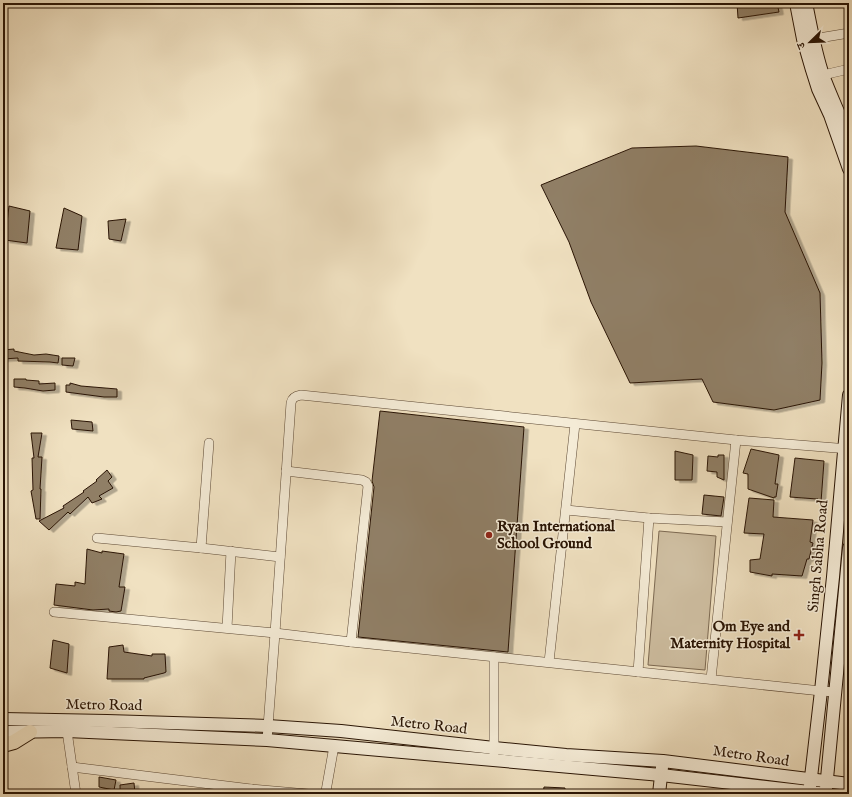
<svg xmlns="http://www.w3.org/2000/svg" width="852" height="797" font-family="'IM FELL English','Noto Serif Devanagari',serif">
<defs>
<filter id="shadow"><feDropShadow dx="4.5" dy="2.5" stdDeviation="0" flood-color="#0004"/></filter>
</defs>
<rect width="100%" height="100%" fill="#f0e1c1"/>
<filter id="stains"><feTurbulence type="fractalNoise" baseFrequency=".005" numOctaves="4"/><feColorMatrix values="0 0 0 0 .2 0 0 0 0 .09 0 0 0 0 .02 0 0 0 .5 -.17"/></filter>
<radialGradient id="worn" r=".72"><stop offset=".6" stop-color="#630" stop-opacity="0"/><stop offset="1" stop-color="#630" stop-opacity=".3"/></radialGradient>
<path fill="#cebea1" stroke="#7c6952" d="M659,531l57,5 -11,134 -57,-5z"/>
<g fill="#907f66" stroke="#291404" filter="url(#shadow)">
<path d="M737,3h40l2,9 -41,6z"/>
<path d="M696,146l92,11 -3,55 35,81 2,70 -2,37 -46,10 -61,-8 -11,-23 -72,4 -39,-81 -22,-60 -28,-57 91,-37z"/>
<path d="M9,206l21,5 -3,32 -22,-3z"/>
<path d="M64,208l18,8 -4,34 -22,-2z"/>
<path d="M126,219l-5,22 -12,-2 -1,-18z"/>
<path d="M14,349v2l20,4 12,-1 13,2 -1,7 -8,-1 -32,-1v-3l-15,1v-9z"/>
<path d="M62,358h13l-2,8 -11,-1z"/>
<path d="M14,379h12v1l13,1v3l16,-1v7l-12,1 -18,-3 -11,-1z"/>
<path d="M70,383l11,3 36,3v8h-13l-38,-5v-7h4z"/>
<path d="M380,411l144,16 -16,225 -150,-15 16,-150 -2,-6z"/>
<path d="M71,420l21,2 1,9 -21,-2z"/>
<path d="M31,433h11l-4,24h4l-2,32h1l-1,30h-4l-5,-28 2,-1 -1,-32h2z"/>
<path d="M751,449l28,6 -4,29h3l-2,13h-2v1l-26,-9v-15l-5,-1z"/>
<path d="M675,451l18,4 -1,25h-17z"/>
<path d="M718,455h6v25l-7,-3v-5l-10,-1 1,-15 10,1z"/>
<path d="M795,458l29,3 -3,41 -4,-4v1l-27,-2z"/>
<path d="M107,470l5,7 -4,4 5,7 -14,8 3,3 -10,4 -4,-6 -18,17 -2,-2 -19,18 -10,-9 25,-13 -1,-2 21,-14 -1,-1 14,-10 -1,-1z"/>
<path d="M704,495l20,2 -3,19 -19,-2z"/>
<path d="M749,498l25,2 -1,17 40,3 -3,22 3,1 -4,16h-2l-5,17 -30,-2v2l-22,-4v-12l10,-1 4,-25 -20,-1z"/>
<path d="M87,549l15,4v-2l22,3 -5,33h6l-4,24 -5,1 -7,-1v-2l-16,1 -39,-5 2,-21 19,2v-4l10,2z"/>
<path d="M53,640l16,4 -2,29 -17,-5z"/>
<path d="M123,645l1,7 28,4v-2h13l1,18 -2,1 -20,5v1h-37l2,-32z"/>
<path d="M99,777l17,3 -2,10 -15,-3z"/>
<path d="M134,783l1,10 -15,-1v-7z"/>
<path d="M544,787l21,1v6h-22z"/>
</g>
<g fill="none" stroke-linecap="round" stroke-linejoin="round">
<g stroke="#5b4733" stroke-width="10">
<g id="street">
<path d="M813,39l36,-6"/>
<path d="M823,75l26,-6"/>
<path d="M286,471l76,9 4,2 2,4 -17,156"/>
<path d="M566,510l83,8 78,4"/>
<path d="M97,538l104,10 79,9"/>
<path d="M201,548l8,-105"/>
<path d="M54,612l221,21 76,9 470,49 14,1"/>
<path d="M227,628l4,-77"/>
<path d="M549,662l26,-238"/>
<path d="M638,672l11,-154"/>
<path d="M711,679l25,-239"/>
<path d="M67,731l9,63"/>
<path d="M267,740l8,-107 16,-230c1,-5 4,-7 10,-8l435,45 113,9"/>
<path d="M494,753v-96"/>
<path d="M72,767l179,22v5"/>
<path d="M251,789l57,5"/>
<path d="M323,794l3,-3 8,-45"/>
</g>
</g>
<g stroke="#291404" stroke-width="14">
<g id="secondary">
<path d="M796,3l7,36 9,31 6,19 12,26 19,54"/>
<path d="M806,3c5,24 9,49 17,72 8,22 18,42 26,63"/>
<path d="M3,719l104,2 161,5 73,5 153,17 72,7 97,6 186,23"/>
<path d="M3,732l64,-1 200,9 394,35 166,19"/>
<path d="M810,786l11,-95 12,-114 16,-182"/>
<path d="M826,789l23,-241"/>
<path d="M659,794l3,-27"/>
</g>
</g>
<g stroke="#291404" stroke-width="16">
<path id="primary" d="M3,745l11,-3 16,-10"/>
</g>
<use href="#street" stroke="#f5ecd7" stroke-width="9"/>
<use href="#secondary" stroke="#f5ecd7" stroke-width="12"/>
<use href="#primary" stroke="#f0e1c1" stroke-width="14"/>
</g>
<g fill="#8f2418" stroke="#f5ecd7" stroke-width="1.5">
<circle cx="489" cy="535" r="4"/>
<path d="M797 629h4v4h4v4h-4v4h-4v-4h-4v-4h4z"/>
</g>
<g text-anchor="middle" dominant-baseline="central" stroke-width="3" stroke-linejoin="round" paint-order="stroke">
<g font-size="15" font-weight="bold" fill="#291404" stroke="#f5ecd7" text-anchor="start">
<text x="497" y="526">Ryan International<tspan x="497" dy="17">School Ground</tspan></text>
<text x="790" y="626" text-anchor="end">Om Eye and<tspan x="790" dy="17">Maternity Hospital</tspan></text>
</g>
<g font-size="15" fill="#291404" stroke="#f5ecd7">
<text transform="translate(818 556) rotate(-85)">Singh Sabha Road</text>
<text transform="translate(104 705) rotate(1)">Metro Road</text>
<text transform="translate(429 725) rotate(6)">Metro Road</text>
<text transform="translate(751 756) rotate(8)">Metro Road</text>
</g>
</g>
<rect width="852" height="797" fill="none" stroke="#f0e1c1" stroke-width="16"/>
<rect x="4" y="4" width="844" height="789" fill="none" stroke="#291404" stroke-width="2"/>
<rect x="8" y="8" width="836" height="781" fill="none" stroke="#291404"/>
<g transform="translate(810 42) rotate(247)" stroke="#f5ecd7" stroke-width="3" paint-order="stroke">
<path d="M0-3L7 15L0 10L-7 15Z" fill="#291404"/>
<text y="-6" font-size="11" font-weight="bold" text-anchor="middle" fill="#291404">उ</text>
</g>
<rect width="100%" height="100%" filter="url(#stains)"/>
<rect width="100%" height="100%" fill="url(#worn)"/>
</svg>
